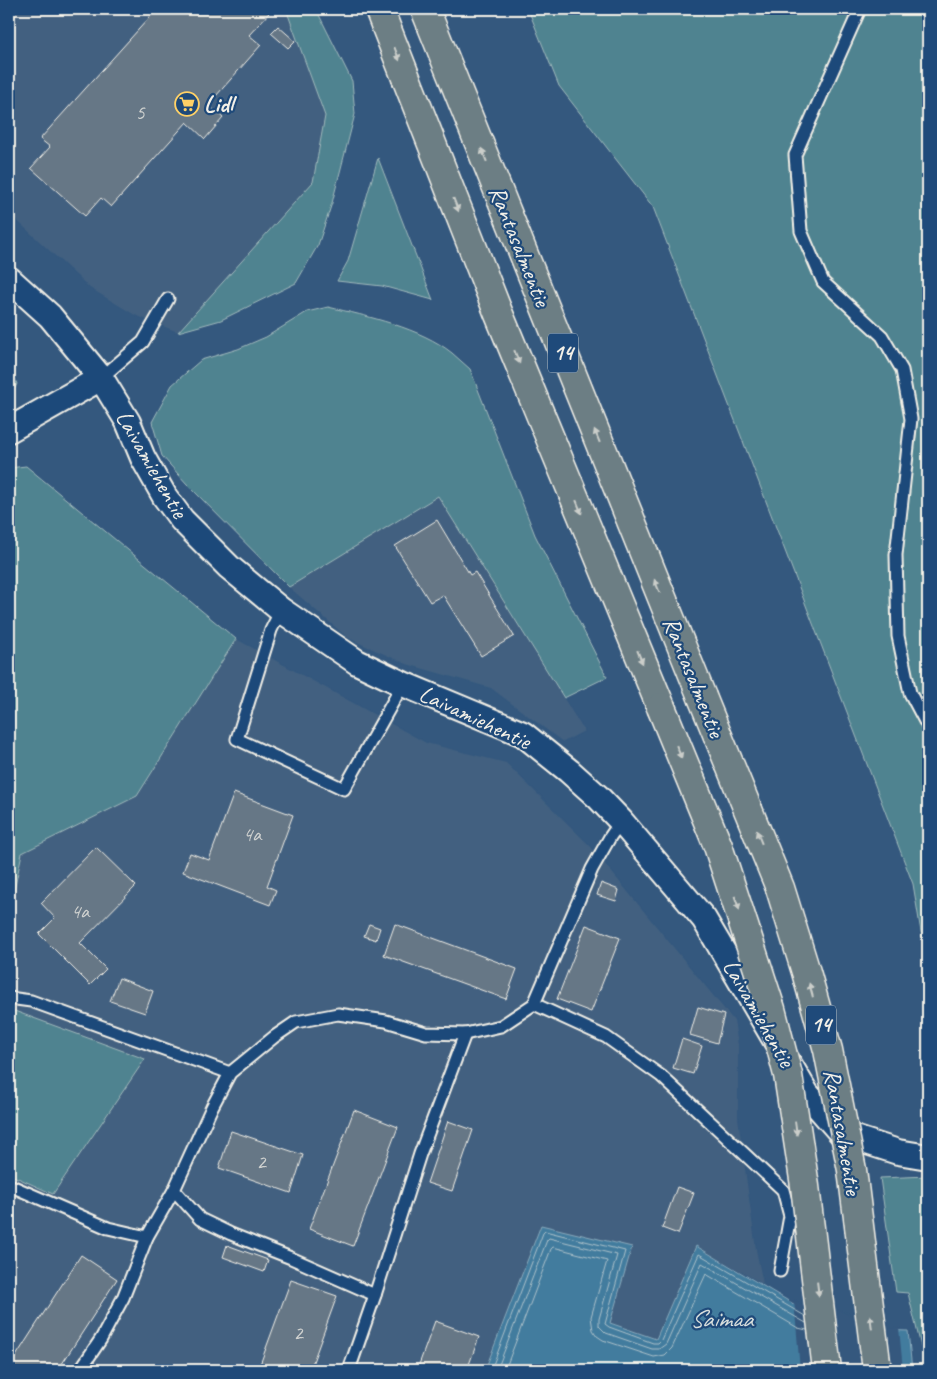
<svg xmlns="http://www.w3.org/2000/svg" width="937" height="1379" font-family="Caveat,sans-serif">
<rect width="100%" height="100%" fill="#34587e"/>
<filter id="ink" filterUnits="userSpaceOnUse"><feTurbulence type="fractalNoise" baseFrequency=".02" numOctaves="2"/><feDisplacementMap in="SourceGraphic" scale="10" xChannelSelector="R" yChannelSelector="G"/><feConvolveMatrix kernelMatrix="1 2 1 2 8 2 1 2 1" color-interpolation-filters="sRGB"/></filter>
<g filter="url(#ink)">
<g fill="#436180">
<path d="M9,9h277l39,107 -12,66 -135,150 -43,-17 -45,-27 -81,-75z"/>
<path d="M438,496l146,235 -21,11 -72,-54 -84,-24 -59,-26 -59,-51z"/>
<path d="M236,639l190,104 80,20 84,83 144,175 4,24v73l18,132 7,34 -67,-38 -40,93 -47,-17 -68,-97 -56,145h-476v-196l44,20 91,-135 -135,-50v-94l13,-62 115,-57z"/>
</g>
<g fill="#4f8390" stroke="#a2babc">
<path d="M286,9h30l36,72 3,33 -23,89 -14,42 -22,38 -75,37 -43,12 135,-150 12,-66z"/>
<path d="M528,9h400v954l-7,-31 -8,-48 -260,-677 -94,-121z"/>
<path d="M378,158l55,142 -51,-14 -45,-5 11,-20z"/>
<path d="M328,307c39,9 93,21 124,46 6,5 12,11 18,16l65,166 72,142 -43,21 -126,-202 -149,91 -102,-103 -25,-28 -10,-34 20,-37 29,-25 37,-11 28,-12 41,-25z"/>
<path d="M9,365l8,19 -8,15z"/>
<path d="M26,466l210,173 -99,157 -115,57 -13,62v-447z"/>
<path d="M9,1009l136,50 -92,135 -44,-20z"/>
<path d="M928,1176v189l-3,-2 -17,-70 -12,-1 -16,-114z"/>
</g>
<path fill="#437b9e" stroke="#8aaabc" d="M541,1225l91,22 -22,76 46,16 40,-93 111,66 66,18 35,1 4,39h-427z"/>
<path fill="#34587e" d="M794,1300l14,9 34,2 31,17h26l4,42h-103z"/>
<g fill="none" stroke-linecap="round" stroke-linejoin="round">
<g stroke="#adc2ca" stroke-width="1">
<path d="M491,1370l52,-137 2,-2 80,20 -20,73 4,3 44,16h5l3,-3 38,-86 106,62"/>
<path d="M497,1370l50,-130 2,-2 68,17 -18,64v7l7,7 46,16h7l7,-5 36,-81 104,60"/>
<path d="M505,1370l46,-121 2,-2 54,14 -16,56 2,13 4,6 6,4 51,17 11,-2 7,-7 34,-74 92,54 9,2"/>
</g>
</g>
<g fill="#667786" stroke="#f4f1e8">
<path d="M157,9h107l5,4 -20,22 12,10 -53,60 15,13 -18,21 -18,-17 -76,85 -10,-9 -16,18 -54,-48 19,-21 -10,-8z"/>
<path d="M278,26l17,15 -7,7 -17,-15z"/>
<path d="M437,520l33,55 5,-3 39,64 -33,20 -38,-61 -13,7 -35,-56z"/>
<path d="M234,793l59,22 -26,71 9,4 -6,15 -87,-33 7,-19 19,7z"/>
<path d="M96,847l40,39 -56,57 26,26 -16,16 -51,-51 16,-16 -14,-15z"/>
<path d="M601,883l18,7 -3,11 -19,-6z"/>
<path d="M369,924l11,4 -4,12 -12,-4z"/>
<path d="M395,924l122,45 -11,30 -122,-44z"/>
<path d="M586,925l34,13 -29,74 -34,-13z"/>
<path d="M119,978l34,13 -8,22 -35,-12z"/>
<path d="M698,1007l26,8 -7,28 -27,-8z"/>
<path d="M682,1039l20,7 -9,28 -20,-6z"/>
<path d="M354,1110l44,17 -45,119 -44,-17z"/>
<path d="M448,1121l25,9 -21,61 -25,-8z"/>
<path d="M231,1131l72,24 -12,38 -72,-25z"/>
<path d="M677,1187l17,6 -16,41 -16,-6z"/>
<path d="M227,1245l41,15 -4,12 -41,-15z"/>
<path d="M81,1255l36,24 -59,91h-49v-3z"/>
<path d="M291,1280l46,16 -27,74h-52z"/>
<path d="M435,1321l44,16 -12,33h-50z"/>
</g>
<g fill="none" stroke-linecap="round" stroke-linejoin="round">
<g stroke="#f4f1e8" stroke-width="15">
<g id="lane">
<path d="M860,9l-65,146 6,76 22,51 59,54 20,34 9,49 -15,136 2,81 12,57 18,34"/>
<path d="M101,378l42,-36 25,-43"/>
<path d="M281,610l-10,20 -34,109 107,50 59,-105"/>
<path d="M9,998l22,3 199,72"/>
<path d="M534,1004l72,33 55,39 122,114 7,26 -10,55"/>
<path d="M9,1185l99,43 39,9"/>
<path d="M174,1190l26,29 31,15 60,24 84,37"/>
<path d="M80,1370l21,-31 22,-41 24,-61 27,-47 38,-83 18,-34 44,-36 22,-15 42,-8 48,7 40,12 39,1 36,-8 33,-22 58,-135 18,-32 11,-16"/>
<path d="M349,1370l26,-75 45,-141 45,-120"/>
</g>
</g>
<g stroke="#f4f1e8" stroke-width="28">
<g id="street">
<path d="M9,279l41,37 51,62 27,44 15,36 22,39 17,23 47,47 52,43 76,52 46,22 120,50 46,37 29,26 23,24 83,98 103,175 35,40 56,18 30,5"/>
<path d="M9,430l92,-52"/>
</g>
</g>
<g stroke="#f4f1e8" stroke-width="31">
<g id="highway">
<path d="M379,9l119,303 163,395"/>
<path d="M425,9l277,688"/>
</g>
</g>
<use href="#lane" stroke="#1f4a7a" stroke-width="11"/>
<use href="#street" stroke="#1f4a7a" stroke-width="24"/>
<use href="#highway" stroke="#6c7e84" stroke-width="28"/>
<g stroke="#f4f1e8" stroke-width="31" stroke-linecap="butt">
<g id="highway-bridge">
<path d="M702,697l78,191 26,84 22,78 24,120 25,200"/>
<path d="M661,707l57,139 53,163 17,66 17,111 22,184"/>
</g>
</g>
<use href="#highway-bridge" stroke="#6c7e84" stroke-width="28"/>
</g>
<defs><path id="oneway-solid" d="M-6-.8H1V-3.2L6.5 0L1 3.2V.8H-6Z" transform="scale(1.25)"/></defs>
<g fill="#cbceca">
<use href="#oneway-solid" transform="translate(397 54) rotate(69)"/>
<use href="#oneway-solid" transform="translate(484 155) rotate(-112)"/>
<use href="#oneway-solid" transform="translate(456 205) rotate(69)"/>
<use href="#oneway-solid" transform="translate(517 357) rotate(68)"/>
<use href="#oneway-solid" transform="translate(597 436) rotate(-112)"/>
<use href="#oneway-solid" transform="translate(579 507) rotate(68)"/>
<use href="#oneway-solid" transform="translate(657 586) rotate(-112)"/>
<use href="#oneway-solid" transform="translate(640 657) rotate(68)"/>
<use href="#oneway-solid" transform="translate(679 752) rotate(68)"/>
<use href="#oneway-solid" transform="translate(759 837) rotate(-112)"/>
<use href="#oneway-solid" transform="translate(737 903) rotate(71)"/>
<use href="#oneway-solid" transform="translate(811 990) rotate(-105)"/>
<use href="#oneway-solid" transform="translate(796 1128) rotate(82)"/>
<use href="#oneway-solid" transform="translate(818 1289) rotate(83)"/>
<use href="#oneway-solid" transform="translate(871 1322) rotate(-97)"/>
</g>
</g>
<defs>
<g id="supermarket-ring" transform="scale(1.25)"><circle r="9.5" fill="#1f4a7a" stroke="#ffd166" stroke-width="1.5"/><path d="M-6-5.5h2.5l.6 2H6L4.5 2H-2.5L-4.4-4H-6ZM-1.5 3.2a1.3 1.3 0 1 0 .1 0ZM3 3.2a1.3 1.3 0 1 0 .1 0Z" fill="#ffd166"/></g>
</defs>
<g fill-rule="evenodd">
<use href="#supermarket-ring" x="187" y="104"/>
</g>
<g text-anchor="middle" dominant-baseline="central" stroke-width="4.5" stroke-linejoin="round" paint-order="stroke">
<g font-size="21" fill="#d0d2d0">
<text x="140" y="112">5</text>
<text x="252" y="834">4a</text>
<text x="80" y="911">4a</text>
<text x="261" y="1162">2</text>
<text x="298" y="1333">2</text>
</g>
<g fill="#1f4a7a" stroke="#b4bfc7" stroke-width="1">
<rect x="548" y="333.5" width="30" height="39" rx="4"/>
<rect x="806" y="1005.5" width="30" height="39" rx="4"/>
</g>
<g font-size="22" font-weight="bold" fill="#f4f1e8">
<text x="563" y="353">14</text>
<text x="821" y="1025">14</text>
</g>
<g font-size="24" font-weight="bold" fill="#f4f1e8" stroke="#1f4a7a" text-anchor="start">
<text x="204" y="104">Lidl</text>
</g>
<g font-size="24" fill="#f4f1e8" stroke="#1f4a7a">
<text transform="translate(520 246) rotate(68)">Rantasalmentie</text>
<text transform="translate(152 464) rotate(60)">Laivamiehentie</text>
<text transform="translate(694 677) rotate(68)">Rantasalmentie</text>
<text transform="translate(475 717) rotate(25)">Laivamiehentie</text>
<text transform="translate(759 1013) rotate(60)">Laivamiehentie</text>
<text transform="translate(843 1132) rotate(80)">Rantasalmentie</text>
</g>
<g font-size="25" font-style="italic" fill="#d9dfdd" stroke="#1f4a7a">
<text x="721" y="1319">Saimaa</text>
</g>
</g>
<rect width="937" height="1379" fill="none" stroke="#1f4a7a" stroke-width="30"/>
<rect x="15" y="15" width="907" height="1349" fill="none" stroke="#f4f1e8" stroke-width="2" filter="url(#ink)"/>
</svg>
